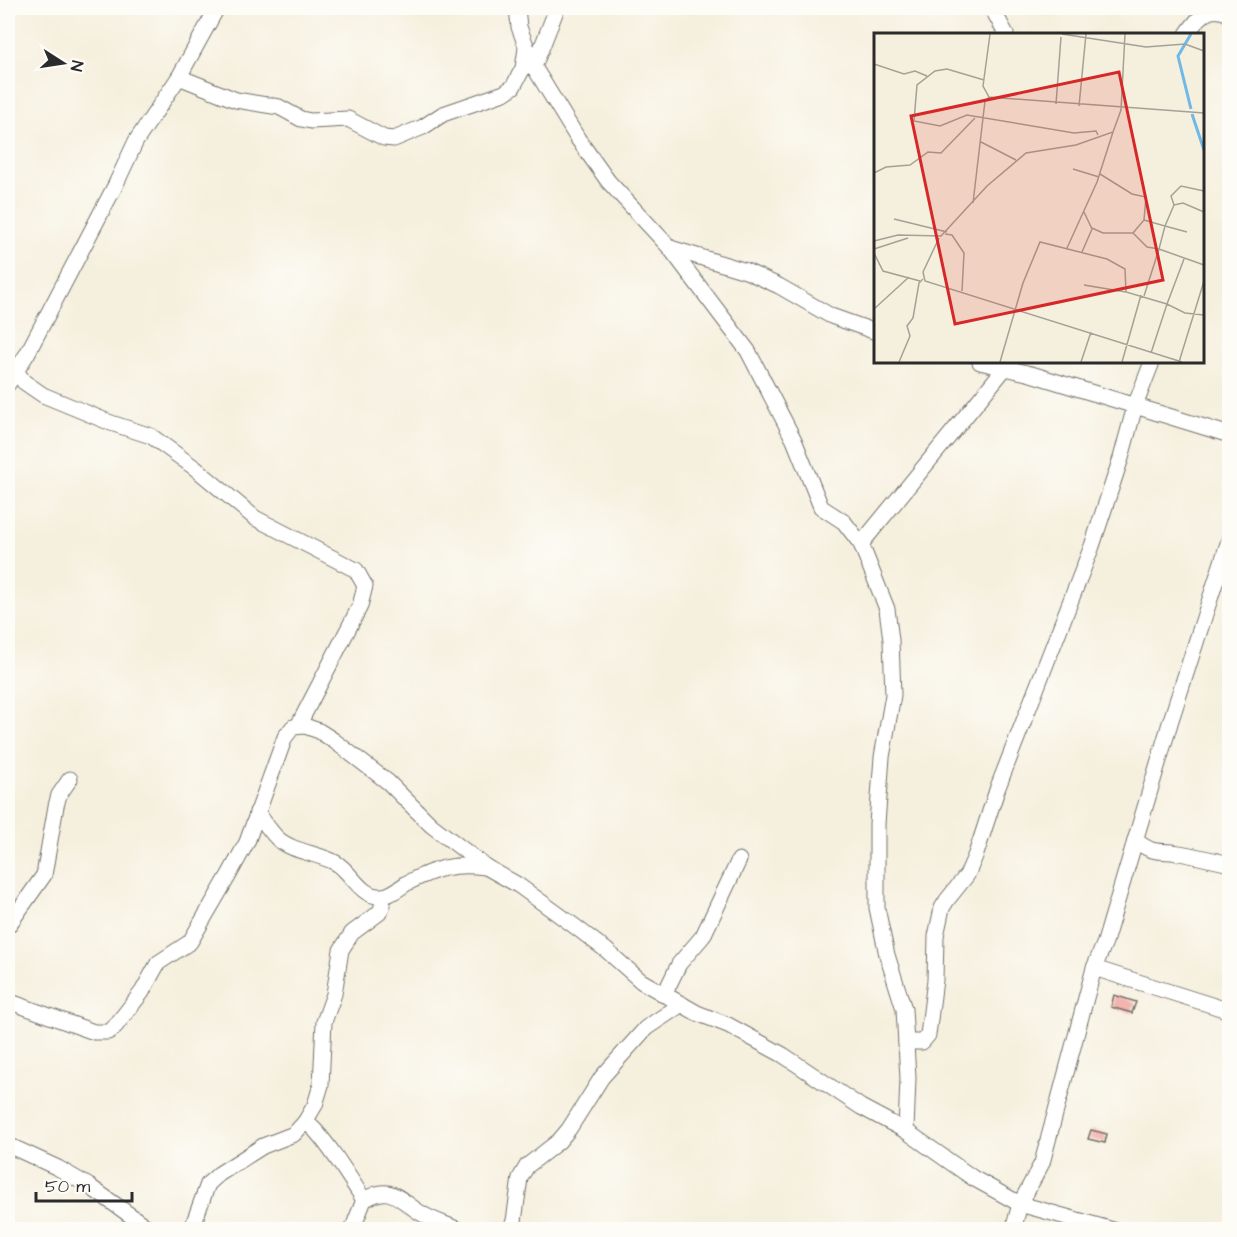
<svg xmlns="http://www.w3.org/2000/svg" width="1237" height="1237" font-family="'Architects Daughter',sans-serif">
<rect width="100%" height="100%" fill="#fdfcf7"/>
<filter id="ink" filterUnits="userSpaceOnUse"><feTurbulence type="fractalNoise" baseFrequency=".0167" numOctaves="2"/><feDisplacementMap in="SourceGraphic" scale="12" xChannelSelector="R" yChannelSelector="G"/><feConvolveMatrix kernelMatrix="1 2 1 2 8 2 1 2 1" color-interpolation-filters="sRGB"/></filter>
<filter id="wash" filterUnits="userSpaceOnUse"><feTurbulence type="fractalNoise" baseFrequency=".008" numOctaves="4" result="noise"/><feDisplacementMap in="SourceGraphic" scale="24" xChannelSelector="R" yChannelSelector="G"/><feGaussianBlur stdDeviation="1.35" result="paint"/><feColorMatrix in="noise" values="0 0 0 0 0 0 0 0 0 0 0 0 0 0 0 0 0 1.4 0 .05"/><feComposite in="paint" operator="in"/></filter>
<g filter="url(#wash)">
<rect width="100%" height="100%" fill="#f5efdd"/>
<g id="blocks">
<g fill="#f09a97">
<path d="M1114,995l22,7 -4,11 -21,-6z"/>
<path d="M1091,1130l16,4 -2,9 -17,-4z"/>
</g>
</g>
</g>
<g filter="url(#ink)">
<use href="#blocks" fill-opacity="0" stroke="#727069" stroke-width="1.5"/>
<g fill="none" stroke-linecap="round" stroke-linejoin="round">
<g stroke="#727069" stroke-width="17">
<g id="minor">
<path d="M517,8l2,19 15,40 44,72 30,42 62,67 78,103 46,89 27,67 23,15 17,22 26,65 4,31 2,55 -11,62 -5,67v84l10,47 17,54 4,69 -2,53 67,47 47,26 93,26"/>
<path d="M992,8l14,26"/>
<path d="M1187,34c10,-15 23,-32 43,-19"/>
<path d="M534,67l23,-59"/>
<path d="M179,77l57,23 43,7 22,12 10,2 37,-2 36,19 10,1 29,-12 20,-13 61,-21 9,-6 10,-19 3,-20"/>
<path d="M670,248l76,23 33,15 52,30 45,16"/>
<path d="M980,362l51,12 199,61"/>
<path d="M8,366l8,5 8,11 19,13 68,28 40,13 44,32 60,50 101,52 9,16 -5,20 -62,120"/>
<path d="M8,384l19,-30 88,-168 21,-45 43,-64 38,-69"/>
<path d="M861,544l144,-176"/>
<path d="M257,812c6,8 12,18 20,26 15,14 41,15 59,25 16,9 25,36 47,33 8,-1 17,-8 24,-13 29,-15 46,-20 79,-16"/>
<path d="M1135,840c21,16 22,9 44,13 17,3 34,7 51,11"/>
<path d="M8,926l36,-51 12,-69 3,-11 11,-16"/>
<path d="M1094,968l136,43"/>
<path d="M664,995l15,-31 24,-28 36,-76"/>
<path d="M8,1001l86,31h14l5,-3 29,-37 16,-29 32,-21 39,-67 18,-33 38,-105 8,-10 12,-1 14,5 14,9 55,42 43,43 55,42 32,18 55,40 33,25 35,31 56,32 31,12 55,30 78,52 45,24"/>
<path d="M906,1042h16l6,-7 7,-55 1,-44 6,-28 5,-8 20,-25 9,-21 22,-67 94,-241 29,-88 14,-52 17,-44"/>
<path d="M305,1122l10,-17 6,-20 3,-63 10,-28 7,-44 11,-17 27,-20 3,-6 1,-11"/>
<path d="M8,1145l50,23 31,18 62,44"/>
<path d="M191,1230l17,-46 11,-10 44,-28 31,-12 11,-12c15,7 48,61 59,78"/>
<path d="M352,1230l12,-30c27,-17 34,-1 55,12 12,8 27,12 40,18"/>
<path d="M510,1230l4,-9 6,-43 7,-12 32,-25 10,-12 33,-52 44,-49 36,-24"/>
<path d="M1013,1230l7,-26 22,-41 52,-195 11,-26 65,-219 60,-186"/>
</g>
</g>
<use href="#minor" stroke="#fff" stroke-width="15"/>
</g>
</g>
<g transform="translate(874 33)">
<rect width="330" height="330" fill="#f5efdd"/>
<path fill="none" stroke="#6eb9e7" stroke-width="3" d="M317,76l-13,-53 13,-22M318,81l12,36"/>
<path fill="none" stroke="#a4a196" stroke-width="1.5" d="M116,1l-7,52 6,11 215,16M188,1l84,13 39,-3 19,7M0,31l30,10 11,-3 12,5M110,47l-37,-11 -12,2 -18,14 -3,36 26,5 27,-11 107,18 22,-2 2,4M182,71l5,-67M205,73l7,-72M107,109l35,18M199,136l26,8M0,140l12,-6 24,-2 18,-13 13,1 34,-35M226,141l32,20 14,3 -2,23 -11,13 14,14 12,2 6,-23 -21,-6M99,170l12,-102 4,-4M300,172l9,-2 21,9M20,186l53,13M218,195l11,5h30M313,199l-22,-6 9,-21 -3,-9 10,-10 23,5M71,201l7,1 12,18 -2,38M65,205l-16,34 2,9 257,81M0,208l24,-6 43,1 46,-50 39,-33 50,-8 37,-13 8,-22 4,-76M193,215l30,-66 16,-50M0,216l34,-11M208,219l10,-23 -8,-17M0,220l9,18 37,10M210,252l42,7M270,263l15,-47 45,16M0,276l35,-32M277,320l16,-49 18,9 19,2M25,329l11,-26 -3,-10 6,-8 6,-35 4,-4M126,329l23,-79 17,-41 67,17 18,10 1,23 41,12 17,-45M207,329l10,-30M248,329l19,-67M305,329l25,-81"/>
<path fill="#d62828" fill-opacity="0.15" stroke="#d62828" stroke-width="3" d="M245,39l44,208 -208,44 -44,-208z"/>
<rect width="330" height="330" fill="none" stroke="#2b2b2b" stroke-width="3"/>
</g>
<rect width="1237" height="1237" fill="none" stroke="#fdfcf7" stroke-width="30"/>
<g transform="translate(63 63) rotate(102)" stroke="#fdfcf7" stroke-width="4.5" paint-order="stroke">
<path d="M0-4.5L10 22L0 15L-10 22Z" fill="#2b2b2b"/>
<text y="-9" font-size="16" font-weight="bold" text-anchor="middle" fill="#2b2b2b">N</text>
</g>
<path d="M36 1192v9h96v-9" fill="none" stroke="#2b2b2b" stroke-width="3"/>
<text x="45" y="1192" font-size="18" fill="#2b2b2b" stroke="#fdfcf7" stroke-width="4.5" paint-order="stroke">50 m</text>
</svg>
